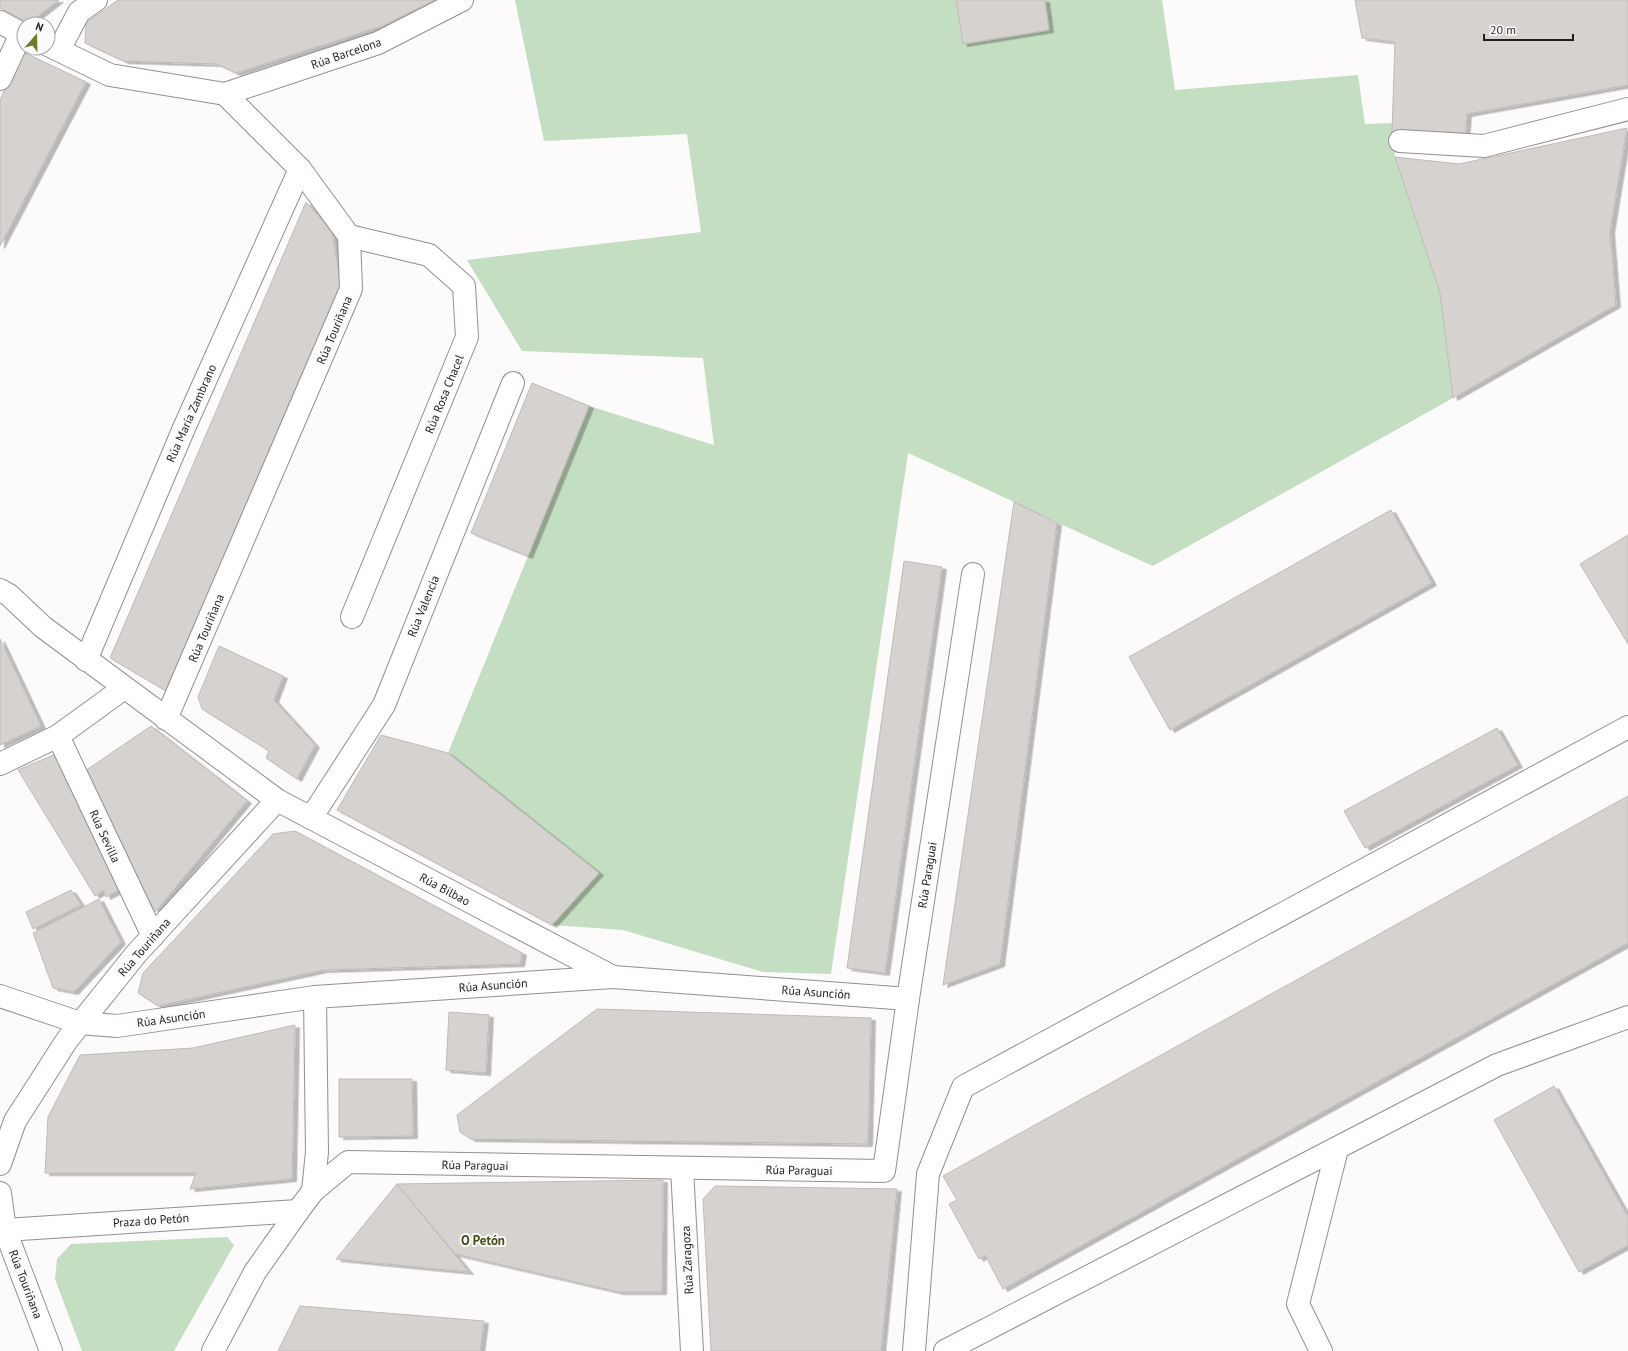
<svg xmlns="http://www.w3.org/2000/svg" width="1628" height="1351" font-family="'PT Sans',sans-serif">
<defs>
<filter id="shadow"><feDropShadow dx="4.5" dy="2.5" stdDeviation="0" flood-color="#0004"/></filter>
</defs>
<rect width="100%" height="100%" fill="#fdfafc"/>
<g fill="#c3dec0">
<path d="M515,0h441l7,44 86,-14 -4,-30h117l13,90 183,-15 7,49 27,-1 3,34 45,136 13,105 -300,168c-82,-36 -163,-76 -245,-113l-77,521 -68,-2 -140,-42 -71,-5 47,-52 -151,-120 141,-347 125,39 -11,-87 -181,-7 -55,-91 234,-28 -14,-98 -143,7z"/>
<path d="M227,1237l7,8 -60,106h-92l-27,-72 2,-20 14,-15z"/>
</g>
<g fill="#d6d2d0" stroke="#bebbb8" filter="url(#shadow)">
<path d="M0,0h59l-30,23 -29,-15z"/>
<path d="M118,0h317l-53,26 -146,47 -19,-9 -93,-3 -39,-18 1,-20z"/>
<path d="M956,0h89l4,30 -86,14z"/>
<path d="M1355,0h273v85l-161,29 -2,25 -73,-7 3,-90 -33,-4z"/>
<path d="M21,51l65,31 -86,164v-146z"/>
<path d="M1627,128l-17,103 6,74 -163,93 -13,-105 -45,-136 64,7z"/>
<path d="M306,202l26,30 9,54 -175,405 -56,-33z"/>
<path d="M532,383l57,23 -61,150 -57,-23z"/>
<path d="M1014,502l43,21 -57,441 -57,21z"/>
<path d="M1391,510l41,73 -262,147 -41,-73z"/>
<path d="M1628,535v109l-48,-80z"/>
<path d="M904,561l38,6 -57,406 -38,-5z"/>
<path d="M0,639l41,87 -41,19z"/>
<path d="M219,646l64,30 -9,24 41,45 -18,34 -31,-21 3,-7 -67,-42 -4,-12z"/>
<path d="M151,726l96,75 -92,111 -73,-139z"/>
<path d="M1497,728l21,37 -153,83 -21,-37z"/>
<path d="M381,735l67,18 151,120 -47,52 -215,-115z"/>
<path d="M58,753l63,136 -15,8 -2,-7 -9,6 -77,-126z"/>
<path d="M1628,796v147l-625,346 -18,-34 -6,4 -30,-55 8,-4 -14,-24z"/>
<path d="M295,831l227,122 -2,11 -197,6 -165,36 -20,-13 5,-20 130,-139z"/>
<path d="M71,890l10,15 -48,24 -7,-17z"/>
<path d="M99,899l22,43 -47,50 -21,-4 -20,-55z"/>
<path d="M597,1009l274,9 -3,126 -397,-5 -11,-7 -3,-17z"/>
<path d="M449,1012l40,3 -3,58 -40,-3z"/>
<path d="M295,1025l-3,154 -102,10 6,-16h-151l3,-56 32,-62 113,-7z"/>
<path d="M339,1079h73l1,57 -74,1z"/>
<path d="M1554,1086l74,131v28l-49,27 -85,-152z"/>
<path d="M663,1180l-1,112h-43l-164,-38 -58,-70z"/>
<path d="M397,1184l72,88 -133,-13z"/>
<path d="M715,1186l182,3 -16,162h-170l-8,-152z"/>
<path d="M300,1306l184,15 -4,30h-202z"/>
</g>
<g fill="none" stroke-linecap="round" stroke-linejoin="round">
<g stroke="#928f91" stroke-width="24">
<g id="minor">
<path d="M0,22l24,13"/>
<path d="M48,45l62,30 115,19 75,75 49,67 2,53 -185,430"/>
<path d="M59,50l20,-38 17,-12"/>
<path d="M0,79l21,-45"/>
<path d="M225,94l153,-51 84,-43"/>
<path d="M1400,141l84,5 144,-37"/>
<path d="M349,236l80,19 35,31 3,51 -115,280"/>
<path d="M0,590l9,5 34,32 234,173 336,177"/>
<path d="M86,660l98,-232 116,-259"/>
<path d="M58,736l95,200"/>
<path d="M0,764l58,-28 66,-48"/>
<path d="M311,818l73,-113 129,-322"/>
<path d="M0,996l80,27 37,3 198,-29 298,-20 295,22"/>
<path d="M0,1164l15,-43 52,-81 69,-86 141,-154"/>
<path d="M682,1169l10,182"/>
<path d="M313,1191l4,-39 -2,-155"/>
<path d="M0,1193l5,37 46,121"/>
<path d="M5,1230l293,-19"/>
<path d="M213,1351l42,-79 43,-61 15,-20 35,-29 536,9 24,-172 65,-425"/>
<path d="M914,1351l14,-177 35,-87 665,-360"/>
<path d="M945,1351l552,-286 131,-48"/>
<path d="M1321,1351l-23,-47 39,-155"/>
</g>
</g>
<use href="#minor" stroke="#fff" stroke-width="22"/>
</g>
<g text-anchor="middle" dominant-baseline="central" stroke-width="4" stroke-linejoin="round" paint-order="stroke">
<g font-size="12" fill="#1f1e1f" stroke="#fdfafc">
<text transform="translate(346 53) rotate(-19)">Rúa Barcelona</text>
<text transform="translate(334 330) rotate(-67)">Rúa Touriñana</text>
<text transform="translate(444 394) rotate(-68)">Rúa Rosa Chacel</text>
<text transform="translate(191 413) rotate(-66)">Rúa María Zambrano</text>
<text transform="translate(423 606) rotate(-68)">Rúa Valencia</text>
<text transform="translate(206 628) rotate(-67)">Rúa Touriñana</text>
<text transform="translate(105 836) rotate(65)">Rúa Sevilla</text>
<text transform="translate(927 875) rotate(-81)">Rúa Paraguai</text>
<text transform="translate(445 889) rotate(28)">Rúa Bilbao</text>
<text transform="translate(144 947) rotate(-49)">Rúa Touriñana</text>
<text transform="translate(493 985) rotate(-4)">Rúa Asunción</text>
<text transform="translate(816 992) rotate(4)">Rúa Asunción</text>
<text transform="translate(171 1018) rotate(-8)">Rúa Asunción</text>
<text transform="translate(475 1165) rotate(1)">Rúa Paraguai</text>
<text transform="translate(799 1170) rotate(1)">Rúa Paraguai</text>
<text transform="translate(151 1220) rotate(-4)">Praza do Petón</text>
<text transform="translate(687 1260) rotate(-93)">Rúa Zaragoza</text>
<text transform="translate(26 1284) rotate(69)">Rúa Touriñana</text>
</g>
<g font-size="13" font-weight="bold" fill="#464f16" stroke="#fdfafc">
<text x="483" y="1240">O Petón</text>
</g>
</g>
<g transform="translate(36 36) rotate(20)"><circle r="19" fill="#fdfafc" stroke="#a4a2a4"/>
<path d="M0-3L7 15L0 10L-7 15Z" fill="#6f7c2a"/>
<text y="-6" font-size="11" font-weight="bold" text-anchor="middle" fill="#1f1e1f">N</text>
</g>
<path d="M1484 34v6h89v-6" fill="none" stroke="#1f1e1f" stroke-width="2"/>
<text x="1490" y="34" font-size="12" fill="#1f1e1f" stroke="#fdfafc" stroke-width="3" paint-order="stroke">20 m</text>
</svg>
